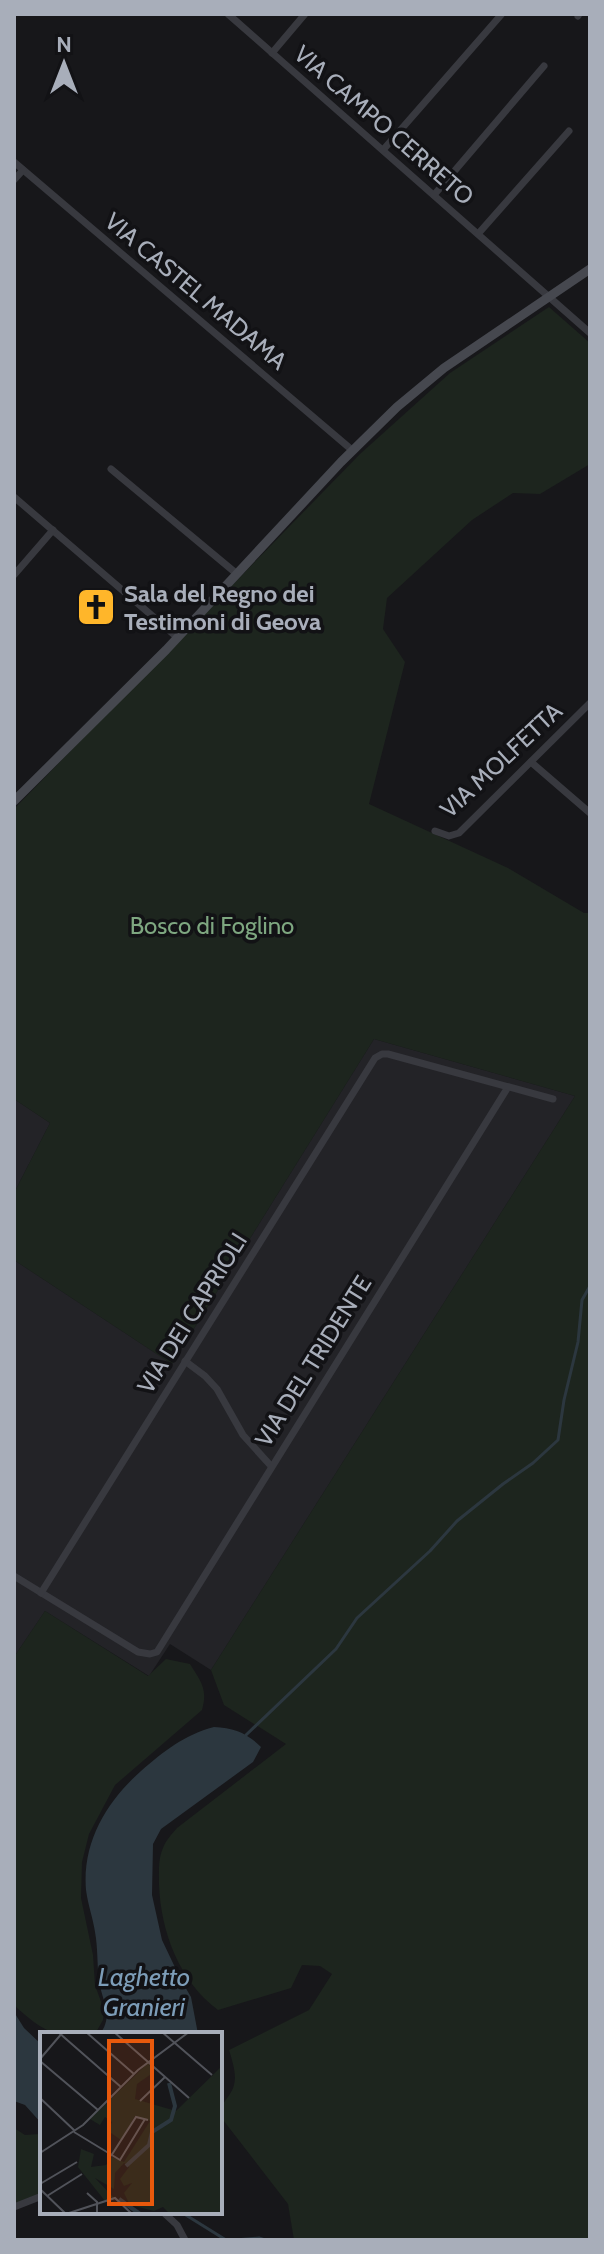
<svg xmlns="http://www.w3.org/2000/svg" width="604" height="2254" font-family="Cabin,sans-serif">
<rect width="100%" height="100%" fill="#17171a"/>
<g fill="#232327">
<path d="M374,1039l201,57 -364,574 -41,-26 -21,32 -104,-65 -31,46v-397l158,104z"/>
<path d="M14,1099l36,24 -36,70z"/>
</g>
<g fill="#1d251e">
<path d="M549,307l41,36v121l-50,30 -27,-1 -41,27 -85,78 -4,31 22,33 -36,142 139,64 76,45h6v1327h-296l-6,-36 -68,-88c0,-14 11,-19 14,-31 3,-11 -2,-25 -5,-35l80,-40 23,-36 -12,-8 -18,-1 -11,23 -73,22c-39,-29 -57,-78 -59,-125 0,-13 -1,-26 4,-37 3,-8 9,-14 14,-20l109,-84 -62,-39 -13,-35 364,-574 -201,-57 -202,325 -158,-104v-67l36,-70 -36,-24v-290l346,-355 90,-81z"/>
<path d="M45,1611l103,65 18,-17 24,5c11,18 18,25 12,46l-87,75 -26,49 -7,28 -1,36 12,57 2,30 9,25 -1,10 -8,14c-42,0 -45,3 -78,-26l-3,-5v-346z"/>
<path d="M14,2128l11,7 14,-1 3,2v59l-28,10z"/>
</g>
<g fill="#2c373f">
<path d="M214,1727c20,1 33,6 47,20l-8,15 -92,67 -8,15 -1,51 10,45 19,40 10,17 7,37h-98c14,-19 2,-33 -1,-53 -2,-16 -1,-33 -4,-49 -2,-14 -7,-27 -9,-42 -4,-48 21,-89 55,-119 23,-20 43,-36 73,-44z"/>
<path d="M14,2012l10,16 18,17v79l-17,-19 -11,-4z"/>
</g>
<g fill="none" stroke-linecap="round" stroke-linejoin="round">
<g stroke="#2c373f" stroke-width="3">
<path d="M246,1735l90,-86 21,-31 73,-67 27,-30 46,-37 30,-21 25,-23 6,-40 14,-58 4,-42 8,-14"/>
<path d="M181,2212l45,28"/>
<path d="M235,2240l24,-2 6,2"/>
</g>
<g stroke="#38393f" stroke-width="7">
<path d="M228,14l362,319"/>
<path d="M578,16l1,-2"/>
<path d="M272,53l33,-39"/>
<path d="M383,150l118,-135"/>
<path d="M14,162l338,288"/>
<path d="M14,180l9,-10"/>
<path d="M434,195l110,-129"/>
<path d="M478,234l91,-103"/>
<path d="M111,469l126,105"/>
<path d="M14,497l164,141"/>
<path d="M14,575l39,-45"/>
<path d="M531,762l59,51"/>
<path d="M435,831l14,5 10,-3 131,-130"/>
<path d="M185,1361l20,15 12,13 26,46 28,31"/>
<path d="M14,1576l124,76 12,2 7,-2 351,-565"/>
<path d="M41,1593l334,-535 7,-4h6l165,45"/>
<path d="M14,2207l28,-11"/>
<path d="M163,2212l14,13 8,15"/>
</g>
<path stroke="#46484f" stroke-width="9" d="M14,801l152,-151 175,-188 56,-55 47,-39 146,-99"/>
</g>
<defs>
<g id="church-square" transform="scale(2)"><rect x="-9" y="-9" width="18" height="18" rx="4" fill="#ffb62a" stroke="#121215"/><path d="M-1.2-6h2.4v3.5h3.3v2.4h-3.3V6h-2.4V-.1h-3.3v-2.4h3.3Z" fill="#111"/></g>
</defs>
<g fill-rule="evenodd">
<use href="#church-square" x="96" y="607"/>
</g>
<g text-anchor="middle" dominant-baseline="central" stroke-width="7" stroke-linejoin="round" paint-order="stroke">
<g font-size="24" fill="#a8aeba" stroke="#121215">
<text transform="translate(384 125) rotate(41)">VIA CAMPO CERRETO</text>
<text transform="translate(196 291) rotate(40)">VIA CASTEL MADAMA</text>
<text transform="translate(501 760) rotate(-43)">VIA MOLFETTA</text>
<text transform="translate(192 1313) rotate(-58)">VIA DEI CAPRIOLI</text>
<text transform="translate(313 1361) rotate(-58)">VIA DEL TRIDENTE</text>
</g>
<g font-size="24" font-weight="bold" fill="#a8aeba" stroke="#121215" text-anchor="start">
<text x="124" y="593">Sala del Regno dei<tspan x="124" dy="28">Testimoni di Geova</tspan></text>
</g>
<g font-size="24" fill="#7ea780" stroke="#121215">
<text x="212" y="925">Bosco di Foglino</text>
</g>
<g font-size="26" font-style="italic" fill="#7d9db8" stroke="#121215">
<text x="144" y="1977">Laghetto<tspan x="144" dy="30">Granieri</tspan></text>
</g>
</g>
<g transform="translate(40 2032)">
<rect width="182" height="182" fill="#17171a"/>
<path d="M108,31l6,9 -17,12 -2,15 41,12 46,-45v148h-52l-7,-7 -9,4 -24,-6 -6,-12 8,-10 -8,3 -4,-7 9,-12 -5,-4 -9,10 -1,16 -19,-11 19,20 -9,3 -27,-34 3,-18 13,5 -3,13 15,-2 6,-8 12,5 26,-41 -15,-5 -14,24 -13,-9 4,-9 -7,-5 -5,8 -10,-6z" fill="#1d251e"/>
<path fill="none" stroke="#2c373f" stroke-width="4" d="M86,134l23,-21 3,-13 19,-12 4,-14 -6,-23M79,167l21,15"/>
<path fill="none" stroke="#51535a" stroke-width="2" d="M18,0l63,55M46,0l48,42M74,0l75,66M122,0l50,43M0,27l23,-27M0,29l58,49M0,66l35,33M100,69l25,-24M34,100l46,28 25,-41M0,121l43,-28 55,-55 51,-38M71,124l25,-39 12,3M0,152l37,-22M0,157l26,25M47,161l10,9v12M7,164l35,-22M26,182l49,-16 17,16"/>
<path fill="#e8590c" fill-opacity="0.15" stroke="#e8590c" stroke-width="4" d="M69,9h43v163h-43z"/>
<rect width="182" height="182" fill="none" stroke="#a8aeba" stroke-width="4"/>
</g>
<rect width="604" height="2254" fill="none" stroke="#a8aeba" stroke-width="32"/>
<g transform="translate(64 64)" stroke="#121215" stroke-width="6" paint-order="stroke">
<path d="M0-6L14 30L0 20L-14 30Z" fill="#a8aeba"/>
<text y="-12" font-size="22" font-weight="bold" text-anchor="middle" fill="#a8aeba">N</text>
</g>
</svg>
